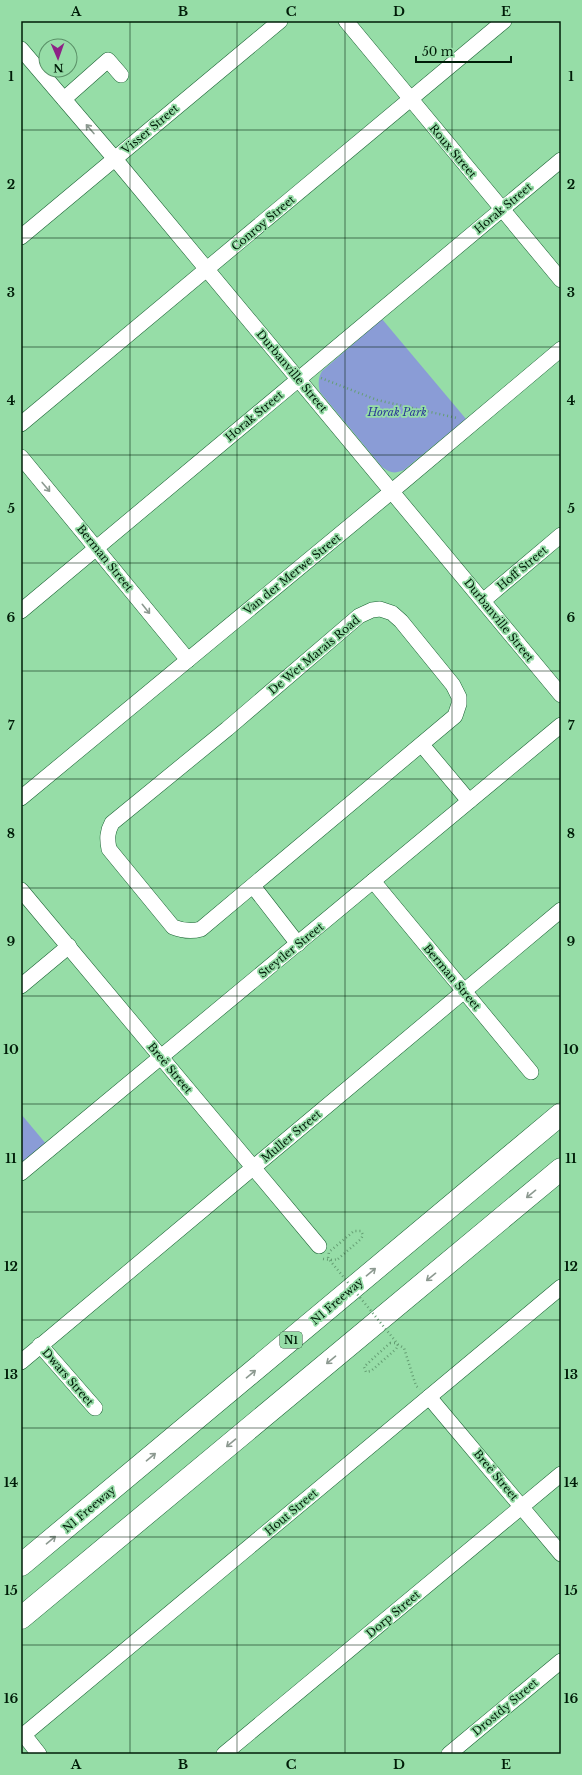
<svg xmlns="http://www.w3.org/2000/svg" width="582" height="1775" font-family="'Libre Baskerville',serif">
<rect width="100%" height="100%" fill="#96dda7"/>
<g fill="#8a9cd6">
<path d="M382,319l84,100 -62,51c-10,4 -14,3 -22,-3l-62,-75c-2,-8 -2,-14 2,-21z"/>
<path d="M21,1114l26,31 -26,22z"/>
</g>
<g fill="none" stroke-linecap="round" stroke-linejoin="round">
<g stroke="#1b6434" stroke-width="16">
<g id="minor">
<path d="M346,21l215,259"/>
<path d="M21,49l94,110 446,536"/>
<path d="M64,99l44,-39 13,15"/>
<path d="M21,237l259,-216"/>
<path d="M21,424l483,-403"/>
<path d="M21,457l167,203"/>
<path d="M484,600l77,-65"/>
<path d="M380,609l12,4 9,8 52,64 6,12v7l-4,12 -254,213c-10,3 -18,2 -28,-2l-64,-78c-2,-10 -2,-17 3,-26l115,-94 132,-113 13,-6z"/>
<path d="M21,611l540,-451"/>
<path d="M422,745l47,56"/>
<path d="M21,798l370,-306 170,-143"/>
<path d="M373,881l158,191"/>
<path d="M253,886l45,58"/>
<path d="M21,890l298,356"/>
<path d="M21,986l48,-40"/>
<path d="M21,1173l540,-448"/>
<path d="M40,1345l55,63"/>
<path d="M21,1362l540,-452"/>
<path d="M429,1397l132,157"/>
<path d="M24,1735l15,19"/>
<path d="M21,1737l540,-450"/>
<path d="M224,1754l337,-280"/>
<path d="M449,1754l112,-93"/>
</g>
</g>
<g stroke="#1b6434" stroke-width="23">
<g id="highway">
<path d="M21,1565l540,-451"/>
<path d="M21,1618l540,-449"/>
</g>
</g>
<g stroke="#659e73" stroke-width="2.5" stroke-dasharray="1 3" stroke-linecap="butt">
<path d="M321,378l56,22 80,18"/>
<path d="M323,1259l10,1 5,-1"/>
<path d="M390,1343h5l9,5 12,38 4,3"/>
</g>
<use href="#minor" stroke="#fff" stroke-width="15"/>
<use href="#highway" stroke="#fff" stroke-width="22"/>
<path stroke="#659e73" stroke-width="2.5" stroke-dasharray="1 3" stroke-linecap="butt" d="M338,1259l23,-20 2,-4 -2,-4h-7l-25,21 -1,6 69,85 1,3 -2,3 -25,22 -5,1 -2,-5 2,-2 24,-22"/>
</g>
<defs><path id="oneway-shaft" d="M-6 0H5M1.5-3L5.5 0L1.5 3" fill="none" stroke-width="1.6" stroke-linecap="round" stroke-linejoin="round"/></defs>
<g stroke="#8c9990">
<use href="#oneway-shaft" transform="translate(90 129) rotate(-131)"/>
<use href="#oneway-shaft" transform="translate(46 487) rotate(50)"/>
<use href="#oneway-shaft" transform="translate(146 609) rotate(51)"/>
<use href="#oneway-shaft" transform="translate(531 1194) rotate(141)"/>
<use href="#oneway-shaft" transform="translate(371 1272) rotate(-40)"/>
<use href="#oneway-shaft" transform="translate(431 1277) rotate(141)"/>
<use href="#oneway-shaft" transform="translate(331 1360) rotate(140)"/>
<use href="#oneway-shaft" transform="translate(251 1374) rotate(-40)"/>
<use href="#oneway-shaft" transform="translate(231 1443) rotate(140)"/>
<use href="#oneway-shaft" transform="translate(151 1457) rotate(-40)"/>
<use href="#oneway-shaft" transform="translate(51 1540) rotate(-40)"/>
</g>
<path fill="none" stroke="#001c08" stroke-width="1" stroke-opacity="0.55" d="M130,21v1733M237,21v1733M345,21v1733M452,21v1733M21,130h540M21,238h540M21,347h540M21,455h540M21,563h540M21,671h540M21,779h540M21,888h540M21,996h540M21,1104h540M21,1212h540M21,1320h540M21,1428h540M21,1537h540M21,1645h540"/>
<g text-anchor="middle" dominant-baseline="central" stroke-width="3.5" stroke-linejoin="round" paint-order="stroke">
<rect fill="#96dda7" stroke="#2d5638" stroke-width="1" x="280" y="1332" width="22" height="16" rx="3"/>
<g font-size="10" font-weight="bold" fill="#001c08">
<text x="291" y="1340">N1</text>
</g>
<g font-size="11" fill="#001c08" stroke="#96dda7">
<text transform="translate(150 129) rotate(-40)">Visser Street</text>
<text transform="translate(453 151) rotate(50)">Roux Street</text>
<text transform="translate(503 208) rotate(-40)">Horak Street</text>
<text transform="translate(263 223) rotate(-40)">Conroy Street</text>
<text transform="translate(292 371) rotate(50)">Durbanville Street</text>
<text transform="translate(254 416) rotate(-40)">Horak Street</text>
<text transform="translate(105 558) rotate(51)">Berman Street</text>
<text transform="translate(522 568) rotate(-40)">Hoff Street</text>
<text transform="translate(292 574) rotate(-39)">Van der Merwe Street</text>
<text transform="translate(499 620) rotate(51)">Durbanville Street</text>
<text transform="translate(314 655) rotate(-40)">De Wet Marais Road</text>
<text transform="translate(291 950) rotate(-39)">Steytler Street</text>
<text transform="translate(452 977) rotate(50)">Berman Street</text>
<text transform="translate(170 1068) rotate(50)">Breë Street</text>
<text transform="translate(291 1136) rotate(-40)">Muller Street</text>
<text transform="translate(337 1301) rotate(-41)">N1 Freeway</text>
<text transform="translate(68 1377) rotate(49)">Dwars Street</text>
<text transform="translate(496 1475) rotate(50)">Breë Street</text>
<text transform="translate(89 1509) rotate(-40)">N1 Freeway</text>
<text transform="translate(291 1512) rotate(-40)">Hout Street</text>
<text transform="translate(393 1614) rotate(-40)">Dorp Street</text>
<text transform="translate(505 1707) rotate(-40)">Drostdy Street</text>
</g>
<g font-size="11" font-style="italic" fill="#2b3a97" stroke="#96dda7">
<text x="397" y="412">Horak Park</text>
</g>
</g>
<rect width="582" height="1775" fill="none" stroke="#96dda7" stroke-width="44"/>
<g transform="translate(58 58) rotate(178)"><circle r="19" fill="#96dda7" stroke="#5a9067"/>
<path d="M0-3L7 15L0 10L-7 15Z" fill="#8d2286"/>
<text y="-6" font-size="11" font-weight="bold" text-anchor="middle" fill="#001c08">N</text>
</g>
<path d="M416 56v6h95v-6" fill="none" stroke="#001c08" stroke-width="2"/>
<text x="422" y="56" font-size="12" fill="#001c08" stroke="#96dda7" stroke-width="3" paint-order="stroke">50 m</text>
<rect x="22" y="22" width="538" height="1731" fill="none" stroke="#001c08" stroke-width="1.5"/>
<g font-size="13" text-anchor="middle" font-weight="bold" fill="#001c08">
<text x="76" y="16">A</text>
<text x="183" y="16">B</text>
<text x="291" y="16">C</text>
<text x="399" y="16">D</text>
<text x="506" y="16">E</text>
<text x="11" y="81">1</text>
<text x="571" y="81">1</text>
<text x="11" y="189">2</text>
<text x="571" y="189">2</text>
<text x="11" y="297">3</text>
<text x="571" y="297">3</text>
<text x="11" y="405">4</text>
<text x="571" y="405">4</text>
<text x="11" y="513">5</text>
<text x="571" y="513">5</text>
<text x="11" y="622">6</text>
<text x="571" y="622">6</text>
<text x="11" y="730">7</text>
<text x="571" y="730">7</text>
<text x="11" y="838">8</text>
<text x="571" y="838">8</text>
<text x="11" y="946">9</text>
<text x="571" y="946">9</text>
<text x="11" y="1054">10</text>
<text x="571" y="1054">10</text>
<text x="11" y="1163">11</text>
<text x="571" y="1163">11</text>
<text x="11" y="1271">12</text>
<text x="571" y="1271">12</text>
<text x="11" y="1379">13</text>
<text x="571" y="1379">13</text>
<text x="11" y="1487">14</text>
<text x="571" y="1487">14</text>
<text x="11" y="1595">15</text>
<text x="571" y="1595">15</text>
<text x="11" y="1703">16</text>
<text x="571" y="1703">16</text>
<text x="76" y="1769">A</text>
<text x="183" y="1769">B</text>
<text x="291" y="1769">C</text>
<text x="399" y="1769">D</text>
<text x="506" y="1769">E</text>
</g>
</svg>
